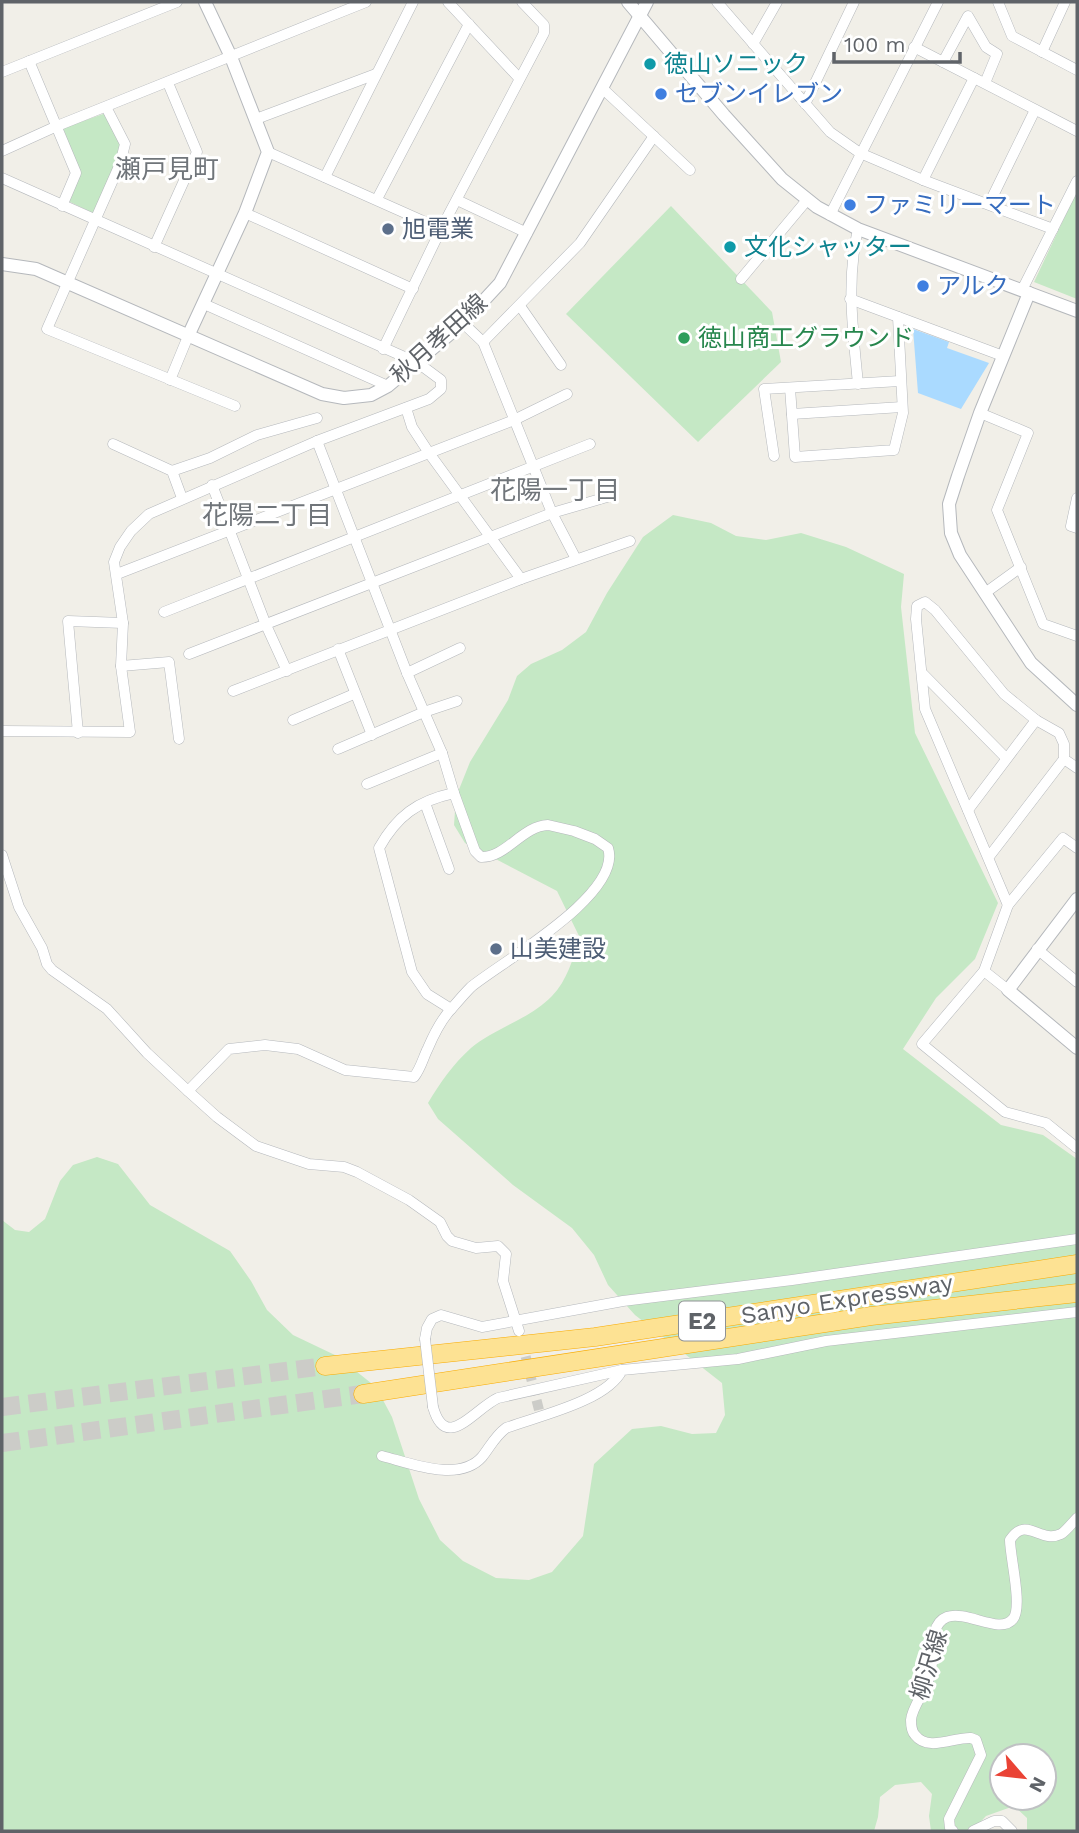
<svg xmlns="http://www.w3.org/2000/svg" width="1079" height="1833" font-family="'Work Sans','Noto Sans JP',sans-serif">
<rect width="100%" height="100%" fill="#f1efe8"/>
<g fill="#c5e8c5" fill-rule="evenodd">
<path d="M106,113l15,31 -2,13 -26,56 -25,-12 11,-31 -16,-42z"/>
<path d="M1077,191v108l-43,-17z"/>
<path d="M671,206l101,106 9,50 -83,80 -132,-128z"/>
<path d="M673,515l38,8 25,13 30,4 35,-7 45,14 58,27 -3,33 14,126 83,170 -23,56 -39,39 -33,51 98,76 42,10 34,24v672h-50v-13l-13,-12 -28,10 -14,15h-41l-2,-15 3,-22 -11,-12 -26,3 -15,12 -2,20 -4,14h-872v-611l13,10 14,2 16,-13 15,-38 13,-16 24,-8 21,7 32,41 80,46 21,30 16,29 26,25 44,21 39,31 16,30 27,82 21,41 23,21 33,17 33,2 23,-8 31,-36 11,-72 38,-35 29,-3 31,8 24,-1 9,-18 -3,-32 -87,-68 -27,-30 -14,-30 -22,-27 -59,-43 -75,-66 -10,-16c12,-20 25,-39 43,-55 24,-20 59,-29 81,-52 15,-15 21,-38 28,-58l-23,-47 -92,-48 -11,-18 2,-28 14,-35 38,-62 9,-24 14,-12 31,-14 24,-18 21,-39 36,-56zM1002,1756h42v42h-42z"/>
</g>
<path fill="#aadaff" d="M913,329l36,13 -2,6 42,15 -28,46 -43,-16z"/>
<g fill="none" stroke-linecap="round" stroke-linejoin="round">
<path stroke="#ccccc8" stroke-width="10" stroke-dasharray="10 5" stroke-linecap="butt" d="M522,1342l17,68"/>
<g stroke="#ccccc8" stroke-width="18" stroke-dasharray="18 9" stroke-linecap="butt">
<path d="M2,1407l323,-41"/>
<path d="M2,1443l361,-49"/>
</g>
<g stroke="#b5b8bc" stroke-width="11">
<g id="minor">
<path d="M448,2l71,76"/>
<path d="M717,2l113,130 30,21 63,27 130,49"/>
<path d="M998,2l14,34 65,34"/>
<path d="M753,44l24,-42"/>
<path d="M914,47l163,84"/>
<path d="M1042,52l23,-50"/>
<path d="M29,61l47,112 -14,33"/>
<path d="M943,62l25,-46 18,31 11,7 -12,29"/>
<path d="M2,72l175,-70"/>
<path d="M602,88l88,82"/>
<path d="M805,104l49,-102"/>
<path d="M106,107l19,37 -5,20 -73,165 188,77"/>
<path d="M256,119l120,-45"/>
<path d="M2,151l55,-25 309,-124"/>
<path d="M268,152l173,77"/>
<path d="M325,177l88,-175"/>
<path d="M2,178l416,185 23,17v9l-12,10 -112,42 -168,73 -18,17 -11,16 -6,15 9,61 -2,43 9,66 -128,-1"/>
<path d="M923,180l51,-102"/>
<path d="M377,199l92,-175"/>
<path d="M457,200l70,33"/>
<path d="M989,204l46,-94"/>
<path d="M245,213l168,76"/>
<path d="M830,215l108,-213"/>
<path d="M154,247l43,-95 -29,-69"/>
<path d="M741,279l66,-79"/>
<path d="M1022,290l55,-109"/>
<path d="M850,299l153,57"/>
<path d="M204,304l184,82"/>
<path d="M520,306l41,59"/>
<path d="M463,323l20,19 69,171 24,46"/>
<path d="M483,342l97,-99 74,-107"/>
<path d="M383,349l58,-120 103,-196v-8l-22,-23"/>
<path d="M170,380l19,-46"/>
<path d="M858,384c-5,-53 -12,-103 0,-155"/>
<path d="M790,388l5,69 99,-7 9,-37 -5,-96"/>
<path d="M406,408l6,19 17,26 92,126"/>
<path d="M980,413l48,20 -31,77 46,114 34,12"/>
<path d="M792,414l110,-7"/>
<path d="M113,444l59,27 10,27"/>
<path d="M774,456l-10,-67 136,-8"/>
<path d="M172,471l38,-13 47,-23 60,-17"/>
<path d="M212,485l54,140 21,46"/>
<path d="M1077,498l-6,28 6,2"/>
<path d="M117,574l397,-154 53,-26"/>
<path d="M985,593l36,-26"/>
<path d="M164,612l426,-168"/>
<path d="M338,649l34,86"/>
<path d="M189,654l363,-141 55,-16"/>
<path d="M121,666l48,-4 10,77"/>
<path d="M407,673l53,-25"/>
<path d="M923,674l83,84"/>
<path d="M233,691l288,-112 109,-38"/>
<path d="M293,720l61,-26"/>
<path d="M78,733l-10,-112 55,2"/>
<path d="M338,749l86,-37 33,-11"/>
<path d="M1064,759l13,9"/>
<path d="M367,784l75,-31"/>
<path d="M425,803l24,66"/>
<path d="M968,810l68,-90"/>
<path d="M1077,848l-14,-10 -55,67 -24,66 -62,73 83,68 41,11 31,25"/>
<path d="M2,855l17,52 23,41 5,16 5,6 55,39 40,44 41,38 29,26 39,29 53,18 35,3 13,5 52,28 31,22 7,14 5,5 24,7 22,-2 8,8 -3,27 16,50"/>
<path d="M988,858l76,-99v-15l-5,-11 -23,-13 -32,-26 -69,-84 -10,-8 -8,4 -1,13 9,90 83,196"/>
<path d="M1037,949l40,33"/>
<path d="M984,971l24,19"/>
<path d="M451,1009l-24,-15 -15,-22 -33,-124c18,-32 38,-47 75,-55"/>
<path d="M188,1091l41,-42 36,-4 33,4 47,21 69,7c7,-9 9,-19 14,-29 6,-14 14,-30 25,-41 6,-7 12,-14 18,-20 32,-26 152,-93 137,-139l-13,-9 -21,-8 -26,-6c-26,1 -42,33 -67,32l-6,-6 -21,-58 -12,-40 -35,-80 -90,-232"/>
<path d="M425,1339l2,-11 5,-9 9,-4 41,12 141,-26 169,-21 285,-41"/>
<path d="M433,1407c13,46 41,2 65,-9l124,-28"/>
<path d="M382,1456c28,7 77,27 100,1 8,-10 13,-21 24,-29 32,-12 101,-27 116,-58l116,-11 88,-18 251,-29"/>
<path d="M953,1831l-3,-3 -1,-9 32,-64 -5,-15 -5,-2c-17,-1 -43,14 -56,-3 -3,-3 -4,-11 -4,-15 1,-15 18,-32 20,-49 3,-15 -3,-47 16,-54 20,-7 53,18 66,2 10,-12 -3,-62 -3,-79 16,-25 30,4 51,-6 5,-3 11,-11 16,-16"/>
<path d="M973,1831l21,-10h8l10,10"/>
</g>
</g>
<g stroke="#b5b8bc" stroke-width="14">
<g id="tertiary">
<path d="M628,2l96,113 58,64 35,28 41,22 219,82"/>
<path d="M2,264l34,5 286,125 22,4 27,-3 17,-9 75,-63 37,-40 147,-281"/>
<path d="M1029,293l-49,120 -22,63 -9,28 2,29 9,22 71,108 46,42"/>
<path d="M189,334l56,-121 23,-61 -37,-95 -26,-55"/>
<path d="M1077,899l-69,91 69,58"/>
</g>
</g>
<g stroke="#f9ab00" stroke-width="19">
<g id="motorway">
<path d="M325,1366l270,-29 482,-73"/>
<path d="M363,1394l508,-78 206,-23"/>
</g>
</g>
<use href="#minor" stroke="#fff" stroke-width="10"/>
<use href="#tertiary" stroke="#fff" stroke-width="12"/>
<use href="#motorway" stroke="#fde293" stroke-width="18"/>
<g stroke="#b5b8bc" stroke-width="11" stroke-linecap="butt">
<path id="minor-bridge" d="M425,1339l8,68"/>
</g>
<use href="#minor-bridge" stroke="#fff" stroke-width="10"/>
</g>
<g fill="#0f9aa8" stroke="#fff" stroke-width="2.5">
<circle cx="650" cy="64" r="7"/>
<circle cx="730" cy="247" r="7"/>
</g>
<g fill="#3f7fe0" stroke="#fff" stroke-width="2.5">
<circle cx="661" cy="94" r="7"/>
<circle cx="850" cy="205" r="7"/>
<circle cx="923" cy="286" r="7"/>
</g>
<g fill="#5c6f8a" stroke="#fff" stroke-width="2.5">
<circle cx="388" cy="229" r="7"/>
<circle cx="496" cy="949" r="7"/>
</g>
<circle fill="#2e9e5b" stroke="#fff" stroke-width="2.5" cx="684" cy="338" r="7"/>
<g text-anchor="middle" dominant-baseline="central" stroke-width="6" stroke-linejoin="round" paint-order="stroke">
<rect fill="#fff" stroke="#8f9295" stroke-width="2" x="679" y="1301.5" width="46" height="39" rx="5"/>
<g font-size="23" font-weight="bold" fill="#5f6368">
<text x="702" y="1321">E2</text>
</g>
<g font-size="24" fill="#0d838f" stroke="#fff" text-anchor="start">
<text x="664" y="64">徳山ソニック</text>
<text x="744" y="247">文化シャッター</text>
</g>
<g font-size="24" fill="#366cbe" stroke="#fff" text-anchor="start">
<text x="675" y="94">セブンイレブン</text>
<text x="864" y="205">ファミリーマート</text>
<text x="937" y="286">アルク</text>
</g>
<g font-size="24" fill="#4e5e75" stroke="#fff" text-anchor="start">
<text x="402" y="229">旭電業</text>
<text x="510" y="949">山美建設</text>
</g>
<g font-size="24" fill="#27864d" stroke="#fff" text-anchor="start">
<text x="698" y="338">徳山商工グラウンド</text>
</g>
<g font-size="24" fill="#5f6368" stroke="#fff">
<text transform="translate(439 339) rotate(-42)">秋月孝田線</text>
<text transform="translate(847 1299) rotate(-9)">Sanyo Expressway</text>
<text transform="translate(929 1665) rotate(-73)">柳沢線</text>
</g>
<g font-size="26" fill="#70757a" stroke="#fff">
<text x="167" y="169">瀬戸見町</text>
<text x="555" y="490">花陽一丁目</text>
<text x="267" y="515">花陽二丁目</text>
</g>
</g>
<rect width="1079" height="1833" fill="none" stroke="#5f6368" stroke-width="7"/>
<g transform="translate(1023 1777) rotate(118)"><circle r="33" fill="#ffffff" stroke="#bfc1c3" stroke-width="2"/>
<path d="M0-5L12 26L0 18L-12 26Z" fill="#ea4335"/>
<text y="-10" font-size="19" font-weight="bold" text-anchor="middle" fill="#5f6368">N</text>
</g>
<path d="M834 52v10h126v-10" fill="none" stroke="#5f6368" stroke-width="3.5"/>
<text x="844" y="52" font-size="21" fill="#5f6368" stroke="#ffffff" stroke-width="5" paint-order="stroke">100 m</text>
</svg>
